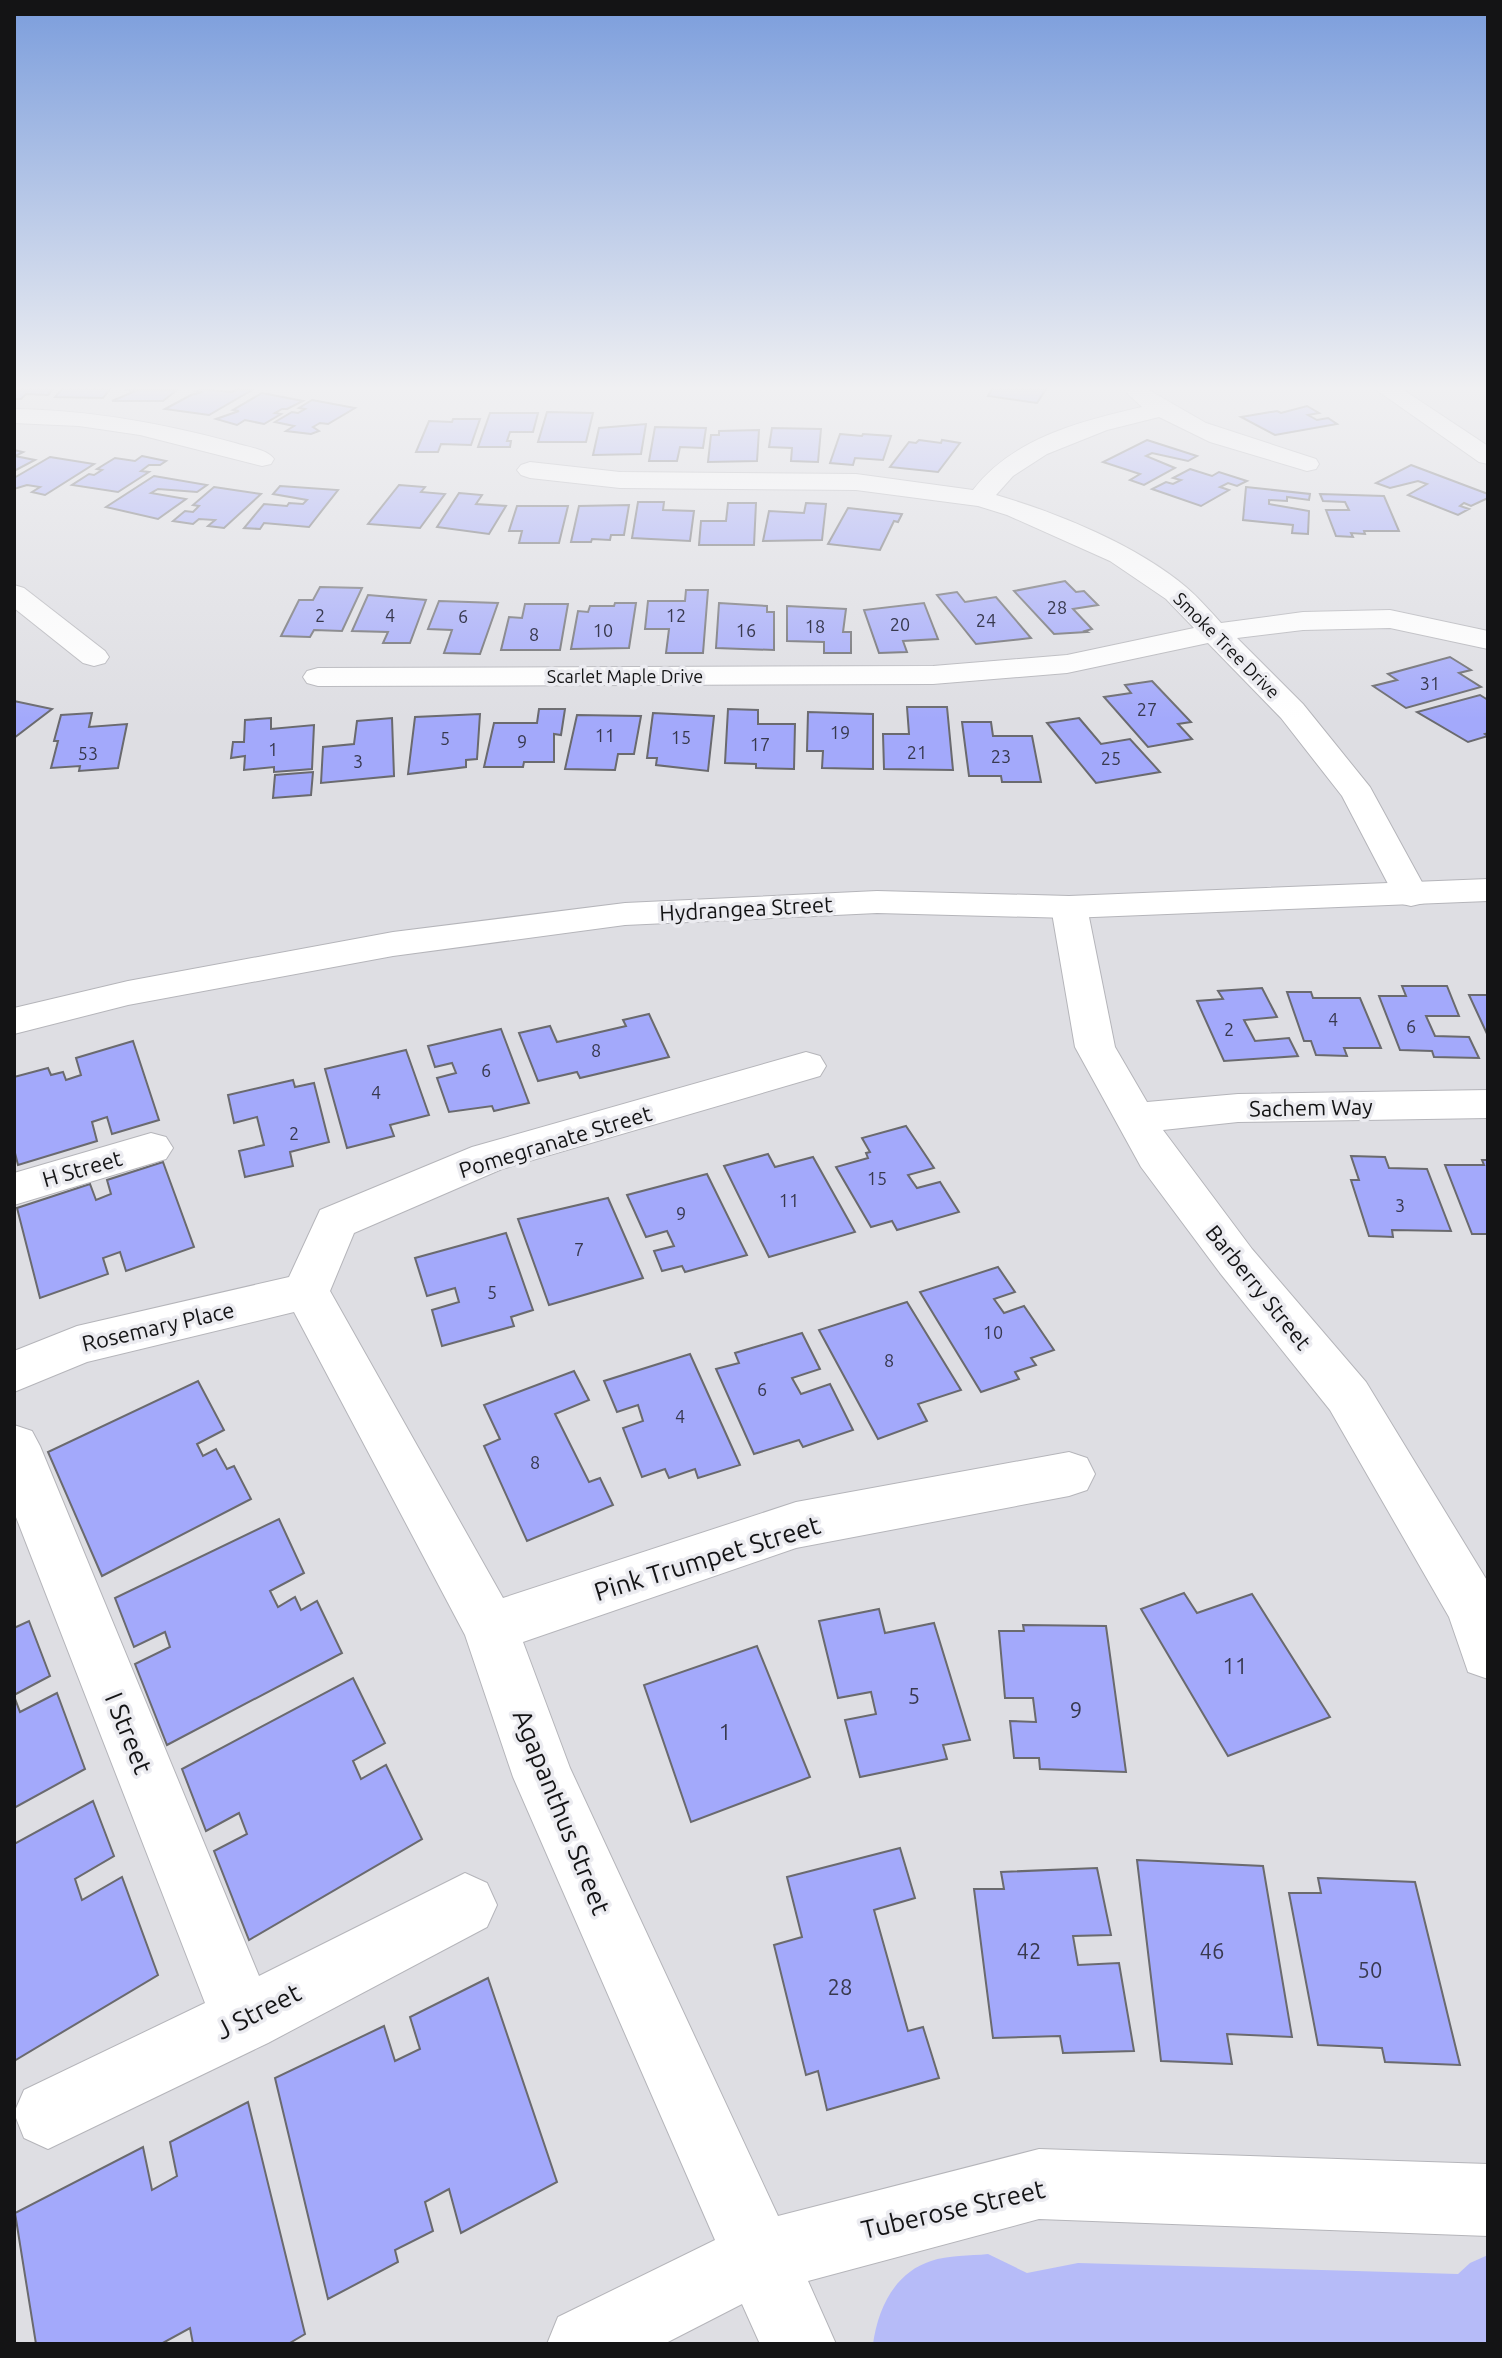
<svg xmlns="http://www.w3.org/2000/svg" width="1502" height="2358" font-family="Ubuntu,sans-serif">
<rect width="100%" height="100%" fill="#dedee3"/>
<path fill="#b6bbf8" d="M988,2254l39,19 51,-10 380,11 12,-11 18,-8v89h-615c5,-35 21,-71 58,-83 17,-6 39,-5 57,-7z"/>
<g fill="#a3a9fb" stroke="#6a6a6e" stroke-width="2">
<path d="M14,389h39l-5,6 -22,-1 -5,5h-7z"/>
<path d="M62,389h48l-7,9 -48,-1z"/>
<path d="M201,389l31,3 6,-3 14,1 -43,25 -44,-6 26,-14 11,-3 -6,-1z"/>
<path d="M992,389h54l-9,14 -49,-7z"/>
<path d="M126,390l2,-1 49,1 -14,11h-51l23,-10z"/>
<path d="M262,393l41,8 -16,8h-5l-7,4 6,1 -17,10 -19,-4 -8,5 -21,-6 23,-8 -6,-1z"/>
<path d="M312,400l43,8 -27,16 -8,-1 -7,4 6,4 -8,3 -25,-3 8,-5 -19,-4 17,-10 6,1 7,-4 -6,-1z"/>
<path d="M1307,406l12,7 -11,2 9,5 11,-2 9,6 -62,11 -34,-18 36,-6 4,2z"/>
<path d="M547,412l46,1 -7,29h-48z"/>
<path d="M490,413h48l-5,19h-23l-3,9h4l-1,6h-32z"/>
<path d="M453,419h27l-9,26 -30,-1 -3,8h-22l13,-31 23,1z"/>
<path d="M646,424l-5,30 -48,1 6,-27z"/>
<path d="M655,427l51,1 -3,20 -23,-1 -3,14h-28z"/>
<path d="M772,428l49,1 -3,33 -27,-1 1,-13 -23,-1z"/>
<path d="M759,430l-2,31 -49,1 3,-27h8v-4z"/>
<path d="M840,434l22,2 1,-2 28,2 -8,24 -28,-2 -2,7 -23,-2z"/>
<path d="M919,440l22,3 1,-3 18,3 -22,29 -48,-5 19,-25 7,1z"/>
<path d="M1147,440l50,16 -9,5 -36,-8 -6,3 29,12 -31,17 -14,-5 10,-6 -37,-12z"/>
<path d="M14,450l9,2 -8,4 20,4 -21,11z"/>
<path d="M142,456l24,5 -6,4h-11l-8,6 8,1 -31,20 -46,-7 17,-11 5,1 8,-5 -5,-1 18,-11 20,3z"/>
<path d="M50,457l44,7 -49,31 -13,-3 8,-5 -13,-2 -13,4v-11z"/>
<path d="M1411,465l77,29v4l-17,8 -7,-3 -4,3 9,3 -11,6 -50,-20 19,-11 -9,-3 -28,7 -14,-5z"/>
<path d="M1190,469l22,7 7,-4 28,9 -10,5 -9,-3 -8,4 9,3 -28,16 -49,-17 14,-7 7,2 8,-4 -8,-2z"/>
<path d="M154,476l53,9 -10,7 -39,-3 -7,4 35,6 -28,20 -52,-12z"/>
<path d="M399,485l26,2 -4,5 24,2 -25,34 -52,-4z"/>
<path d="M280,486l58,4 -29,37 -45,-4 -4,6 -16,-1 20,-24 23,2 2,-3 14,1 4,-4 -34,-6z"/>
<path d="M214,487l47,7 -37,34 -16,-2 7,-6 -16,-1 -6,5 -20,-3 12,-10 8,1 6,-6 -6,-1z"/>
<path d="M1246,487l64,7 -1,6 -22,-3v4l-18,-1v4l40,7 -1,23 -16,-1 1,-8 -50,-5z"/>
<path d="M459,493l23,2 -6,9 30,2 -17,28 -52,-7z"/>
<path d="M1320,494l64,2 15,35h-35l1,3 -14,-1 2,4 -17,-1 -10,-26h23l-4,-8 -22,-1z"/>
<path d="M638,502h26l-1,8 31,1 -4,30 -58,-3z"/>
<path d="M728,503h28l-2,42h-55l2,-24h25z"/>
<path d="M806,503l20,1 -4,36 -59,1 6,-30 35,2z"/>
<path d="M629,505l-5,30h-13l-1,5 -18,-1 -1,3h-20l8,-36z"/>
<path d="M517,506h51l-9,37h-40l3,-12h-13z"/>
<path d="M848,508l54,6 -4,8 -4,-1 -14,29 -52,-6z"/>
<path d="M1065,581l11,11 8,-1 14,14 -25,4 19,20 -7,2 2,1 -33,2 -40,-43z"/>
<path d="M320,587l42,1 -20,43 -28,-1 -4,7 -29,-1 18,-36h14z"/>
<path d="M686,590h22l-5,63h-37l3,-24h-24l3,-28h37z"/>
<path d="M957,592l8,10 31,-5 35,41 -55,6 -39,-49z"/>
<path d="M368,595l58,5 -16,43h-27l5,-11 -36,-1z"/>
<path d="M439,601l59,2 -18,51 -36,-1 8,-23 -24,-1z"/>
<path d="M615,603h21l-7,45 -58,1 7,-38 10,1 2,-6h24z"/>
<path d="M719,603l48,3v6h7v38l-58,-2z"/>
<path d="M924,603l14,36 -35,2 4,11 -28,1 -15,-43z"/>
<path d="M525,604h43l-8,46h-59l8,-33 13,1z"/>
<path d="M787,606l59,3 -3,23h8v21h-27v-11l-37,-1z"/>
<path d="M1450,657l21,13 -12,3 22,14 -75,21 -33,-22 24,-6 -9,-6z"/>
<path d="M1152,681l39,41 -13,2 14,15 -44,8 -44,-50 27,-4 -6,-8z"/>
<path d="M1480,695l8,5v33l-3,1 3,2 -20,6 -51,-30z"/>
<path d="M14,701l38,8 -38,29z"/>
<path d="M907,707h40l6,63 -69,-1 -1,-35h26z"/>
<path d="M539,709h26l-4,26 -7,-1v28h-30l-1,5h-39l10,-44h43z"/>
<path d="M728,709l30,1v14h37l-1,45 -38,-1v-4l-31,-1z"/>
<path d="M808,712l65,2v55l-51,-1 1,-17h-16z"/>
<path d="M92,713l-3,14 38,-3 -9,44 -39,3 1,-5 -29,2 7,-27h-4l7,-26z"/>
<path d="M653,713l61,3 -6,55 -52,-6 1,-7h-10z"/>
<path d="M480,714l-3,45 -11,1v7l-58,7 7,-57z"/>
<path d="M577,715l64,1 -7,38h-16l-3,16 -50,-1z"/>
<path d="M271,718v11l43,-4 -2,44 -38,3v-5l-30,3 1,-14 -14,2 2,-16h11l1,-22z"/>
<path d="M392,718l2,58 -73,7 2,-36 31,-3 3,-23z"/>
<path d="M1079,718l22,26 29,-5 30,33 -64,11 -49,-60z"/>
<path d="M962,722h29l2,14h39l9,46h-39l-1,-6h-32z"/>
<path d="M313,772l-2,23 -38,3 2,-23z"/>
<path d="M1402,986h45l12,30h-33l9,20 34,1 10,21 -45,-1 -2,-6 -32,-1 -21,-54h27z"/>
<path d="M1262,988l15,29 -33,3 11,21 34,-3 9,18 -74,5 -27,-60 26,-2 -5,-8z"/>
<path d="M1287,992h24l2,6h47l21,50h-37l3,8 -31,-1 -5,-14h-7z"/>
<path d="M1469,995h19v41z"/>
<path d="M649,1014l20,43 -89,21 -3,-6 -39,9 -19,-48 31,-7 7,16 69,-16 -3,-6z"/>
<path d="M501,1029l28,74 -35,8 -2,-5 -43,6 -12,-34 19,-5 -4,-10 -17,4 -7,-21z"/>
<path d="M133,1041l26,79 -47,14 -5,-17 -15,5 5,19 -79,24 -4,-16v-72l34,-9 3,7 12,-3 3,8 15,-5 -5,-17z"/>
<path d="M406,1050l23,65 -39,10 4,11 -47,12 -22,-79z"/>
<path d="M293,1080l2,7 19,-4 15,59 -39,10 3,14 -48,11 -6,-26 25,-6 -7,-28 -23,6 -6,-28z"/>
<path d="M906,1126l28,42 -26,7 9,13 23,-6 19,30 -62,18 -5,-9 -21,6 -35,-60 32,-9 -2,-5 4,-1 -8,-14z"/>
<path d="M768,1154l7,13 38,-10 42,75 -86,25 -45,-91z"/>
<path d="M1351,1156l34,1 4,11 38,1 24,62 -59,-1 1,7 -24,-1 -18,-56h8z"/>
<path d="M1482,1160h6v74h-16l-27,-69h39z"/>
<path d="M163,1162l31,85 -68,24 -6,-19 -17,6 5,16 -68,24 -23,-90 73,-24 6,16 15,-6 -4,-14z"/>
<path d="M707,1174l40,81 -62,17 -3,-6 -20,5 -8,-20 20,-5 -7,-15 -21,6 -19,-42z"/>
<path d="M608,1198l35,80 -94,27 -31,-86z"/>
<path d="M506,1233l27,77 -22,7 3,9 -72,20 -10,-36 27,-8 -4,-14 -28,8 -12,-38z"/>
<path d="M998,1267l17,25 -21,7 10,14 20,-7 30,44 -23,8 5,7 -21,7 4,7 -38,13 -61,-100z"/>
<path d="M907,1302l54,88 -43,14 9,17 -49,18 -59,-109z"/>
<path d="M802,1333l18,36 -28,9 9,16 29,-10 23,46 -50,17 -4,-7 -45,14 -38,-85 23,-6 -4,-10z"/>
<path d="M690,1354l50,111 -42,13 -3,-9 -26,9 -4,-9 -23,8 -19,-49 20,-7 -5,-16 -21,7 -13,-31z"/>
<path d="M574,1371l15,29 -34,14 34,68 11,-4 13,27 -86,36 -43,-95 16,-7 -16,-34z"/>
<path d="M198,1381l26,49 -27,14 6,12 13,-7 11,20 7,-3 17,33 -149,77 -54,-124z"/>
<path d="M279,1519l25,54 -34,18 8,16 17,-10 6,13 16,-9 25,52 -175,92 -32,-81 35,-17 -5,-15 -31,15 -19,-49z"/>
<path d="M1184,1593l13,20 55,-19 78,123 -102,39 -87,-147z"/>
<path d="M879,1609l6,24 49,-10 36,117 -27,5 4,14 -87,18 -15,-57 31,-6 -5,-22 -33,6 -19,-77z"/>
<path d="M29,1621l21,55 -36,19v-67z"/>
<path d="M1023,1625l83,1 20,146 -86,-3 -1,-11h-25l-4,-37 26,1 -3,-24h-28l-6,-67h25z"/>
<path d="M757,1646l53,131 -119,45 -47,-137z"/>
<path d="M353,1678l32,65 -32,18 8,18 25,-14 36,74 -173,101 -35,-89 33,-17 -8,-21 -33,18 -24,-62z"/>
<path d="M57,1693l28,76 -71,39v-112l6,16z"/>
<path d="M93,1801l21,55 -39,23 7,21 40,-23 36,98 -144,86v-217z"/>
<path d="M900,1848l15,50 -41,12 34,121 15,-4 16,51 -112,32 -9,-39 -12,4 -32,-130 28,-8 -15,-60z"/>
<path d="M1137,1860l126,6 29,171 -65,-3 5,30 -71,-3z"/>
<path d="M1097,1868l14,67 -38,1 5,29 41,-2 15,88 -71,2 -3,-17 -67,2 -19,-149h30l-3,-17z"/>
<path d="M1318,1878l97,4 45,183 -75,-3 -3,-14 -64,-3 -29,-152h32z"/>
<path d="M488,1978l69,204 -96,51 -12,-44 -24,13 8,29 -38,19 3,12 -70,37 -53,-221 109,-52 11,35 25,-12 -10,-32z"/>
<path d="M248,2102l57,232 -17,10h-95l-3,-16 -29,16h-125l-21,-131 128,-66 9,43 25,-14 -7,-34z"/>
</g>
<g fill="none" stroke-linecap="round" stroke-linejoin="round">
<g stroke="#b5b5ba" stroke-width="2">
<g id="street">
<path d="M1129,389h18l59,34 110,36 3,5 -3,5 -9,2 -97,-29 -51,-25 -52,13 -60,24 -34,22 -17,19c62,18 140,50 190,92 13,11 24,24 35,36l82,-11 87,-2 98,21v18l-98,-21 -87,2 -66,8 66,66 67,83 59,108 -5,8 -13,3 -13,-3 -56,-107 -61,-78 -73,-75 -141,30 -134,11 -615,2 -11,-3 -4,-6 4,-6 11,-3 615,-2 134,-11 127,-27 -28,-29 -56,-38 -103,-46 -29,-9 -122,-16 -236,-2 -90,-10 -9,-3 -4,-5 4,-5 9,-3 90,10 236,2 117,16c40,-52 108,-69 169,-83l-15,-14z"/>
<path d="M14,409c76,1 148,14 221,34 12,4 32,6 39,16l-3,5 -9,2 -122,-31 -61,-9 -65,-3z"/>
<path d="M14,585l10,3 81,63 4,6 -4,6 -11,3 -11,-3 -69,-55z"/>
<path d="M1069,896l13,3 5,8 28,140 32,55 91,-8 250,-4v28l-250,4 -75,8 89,119 114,133 122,200v97l-20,-7 -19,-55 -119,-207 -110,-137 -79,-106 -66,-120 -24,-140 5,-8z"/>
<path d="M806,1052l14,4 6,10 -6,10 -318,93 -148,64 -24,58 173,307 293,-96 273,-50 18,6 8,16 -8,16 -18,6 -273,52 -273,94 47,126 208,448 261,-67 449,15v72l-449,-17 -231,62 28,63h-76l-18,-40 -78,40h-117l11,-27 157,-77 -202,-463 -48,-142 -171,-323 -207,50 -73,30v-41l63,-25 212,-49 31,-67 152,-63z"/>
<path d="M151,1133l15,4 7,11 -7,11 -152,46v-32z"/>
<path d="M14,1425l18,6 8,15 219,530 206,-103 22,10 10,22 -10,22 -219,116 -220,106 -24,-11 -10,-25 10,-23 181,-87 -191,-491z"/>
</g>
</g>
<g stroke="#b5b5ba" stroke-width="2">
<g id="secondary">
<path d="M1375,389h27l86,57v18l-9,-2z"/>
<path d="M1488,879v22l-419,17 -192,-5 -252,12 -232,31 -265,49 -114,29v-26l114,-27 265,-49 232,-29 252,-12 192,5z"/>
</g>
</g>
<use href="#street" fill="#fff" fill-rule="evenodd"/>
<use href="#secondary" fill="#fff" fill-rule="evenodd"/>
</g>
<linearGradient id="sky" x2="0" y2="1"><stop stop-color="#7b9ddc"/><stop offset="0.54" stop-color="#f0f0f2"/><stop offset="1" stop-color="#f0f0f2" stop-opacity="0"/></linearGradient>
<rect width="1502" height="719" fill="url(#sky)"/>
<g text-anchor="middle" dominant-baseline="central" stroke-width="7" stroke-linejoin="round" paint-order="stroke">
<g font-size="18" fill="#38394e">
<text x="1057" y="607">28</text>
<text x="320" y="615">2</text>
<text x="390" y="615">4</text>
<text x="676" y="615">12</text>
<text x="463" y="616">6</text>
<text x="986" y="620">24</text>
<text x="900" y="624">20</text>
<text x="815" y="626">18</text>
<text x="603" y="630">10</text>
<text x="746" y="630">16</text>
<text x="534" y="634">8</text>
<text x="1430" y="683">31</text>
<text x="1147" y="709">27</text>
<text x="840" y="732">19</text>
<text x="605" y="735">11</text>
<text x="681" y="737">15</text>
<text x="445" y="738">5</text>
<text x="522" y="741">9</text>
<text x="760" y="744">17</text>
<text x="273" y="749">1</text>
<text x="917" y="752">21</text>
<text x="88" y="753">53</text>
<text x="1001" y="756">23</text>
<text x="1111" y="758">25</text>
<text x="358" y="761">3</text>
<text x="1333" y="1019">4</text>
<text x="1411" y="1026">6</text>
<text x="1229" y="1029">2</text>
<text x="596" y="1050">8</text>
<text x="486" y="1070">6</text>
<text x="376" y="1092">4</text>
<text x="294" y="1133">2</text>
<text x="877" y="1178">15</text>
<text x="789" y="1200">11</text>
<text x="1400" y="1205">3</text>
<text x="681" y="1213">9</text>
<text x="579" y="1249">7</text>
<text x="492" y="1292">5</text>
<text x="993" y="1332">10</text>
<text x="889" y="1360">8</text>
<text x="762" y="1389">6</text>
<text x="680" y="1416">4</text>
<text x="535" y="1462">8</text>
</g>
<g font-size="18" fill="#141415" stroke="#ebebf0">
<text transform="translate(1227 645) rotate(45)">Smoke Tree Drive</text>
<text x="625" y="676">Scarlet Maple Drive</text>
</g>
<g font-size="22" fill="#141415" stroke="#ebebf0">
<text transform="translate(746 908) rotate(-3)">Hydrangea Street</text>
<text transform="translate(1311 1107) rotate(-1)">Sachem Way</text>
<text transform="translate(555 1141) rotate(-17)">Pomegranate Street</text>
<text transform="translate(82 1168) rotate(-16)">H Street</text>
<text transform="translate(1259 1287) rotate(51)">Barberry Street</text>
<text transform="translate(158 1326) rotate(-13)">Rosemary Place</text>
</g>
<g font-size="22" fill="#38394e">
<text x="1235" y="1665">11</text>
<text x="914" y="1695">5</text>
<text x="1076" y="1709">9</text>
<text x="725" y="1731">1</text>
<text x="1029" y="1950">42</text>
<text x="1212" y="1950">46</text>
<text x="1370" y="1969">50</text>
<text x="840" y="1986">28</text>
</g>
<g font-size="26" fill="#141415" stroke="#ebebf0">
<text transform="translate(707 1558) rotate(-17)">Pink Trumpet Street</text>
<text transform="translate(129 1733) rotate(68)">I Street</text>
<text transform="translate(562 1812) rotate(68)">Agapanthus Street</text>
<text transform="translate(258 2011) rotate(-27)">J Street</text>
<text transform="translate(953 2209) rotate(-13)">Tuberose Street</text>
</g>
</g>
<rect width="1502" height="2358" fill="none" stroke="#141415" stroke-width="32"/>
</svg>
